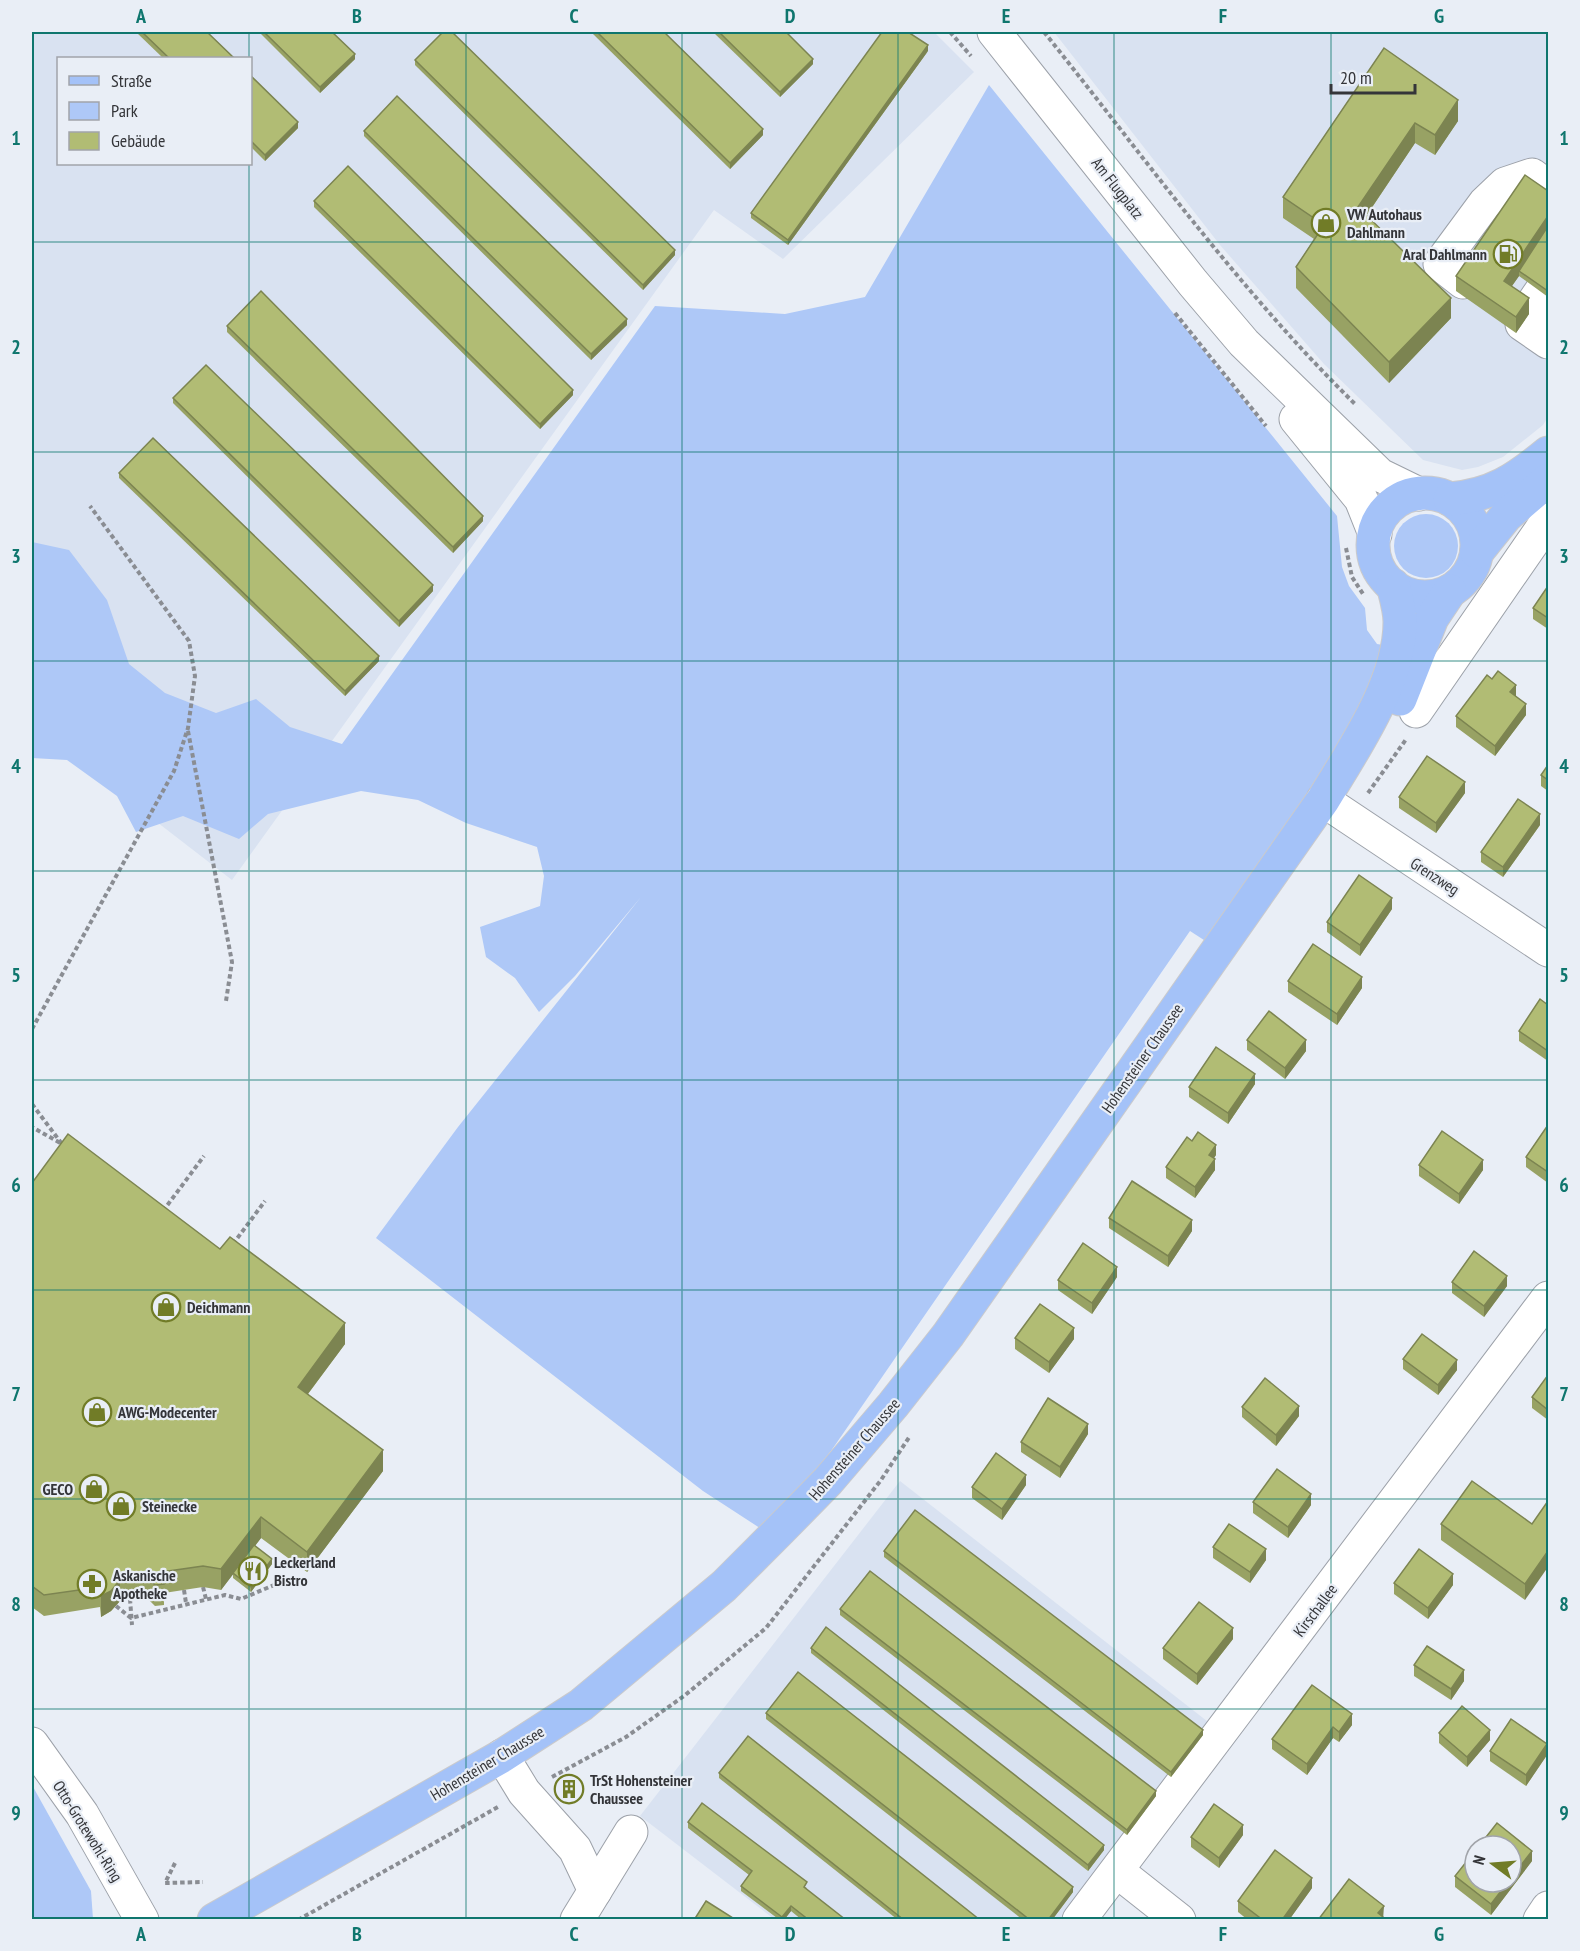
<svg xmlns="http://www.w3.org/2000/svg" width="1580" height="1951" font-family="'PT Sans Narrow',sans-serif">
<rect width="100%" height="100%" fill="#e9eef6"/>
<g fill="#d9e2f1" fill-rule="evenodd">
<path d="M32,32h902l40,40 -191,187 -69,-49 -482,670 -184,-142 -16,7zM58,58h192v106h-192z"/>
<path d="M1054,32h494v385l-5,8 -40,32 -25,10 -16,3 -39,-10 -99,-96 -104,-119z"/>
<path d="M900,1481l312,244 -153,194h-285l-134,-103z"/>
</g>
<g fill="#aec8f7">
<path d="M989,85l348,431 5,51 7,19 16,22 2,22 10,14 12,2 -21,64 -161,232 -17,-11 -359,520 -65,81 -63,-41 -327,-253 82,-111 183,-230 -66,79 -36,36 -24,-34 -29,-21 -6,-30 60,-21 4,-30 -7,-29 -71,-24 -48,-23 -57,-9 -93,23 -29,25 -56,-23 -47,16 -19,-36 -50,-36 -35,-2v-216l37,8 38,50 22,64 36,29 51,20 40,-14 34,28 52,17 313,-438 130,8 80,-17z"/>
<circle cx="1426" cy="546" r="32"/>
<path d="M32,1785l59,106 2,28h-61z"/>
</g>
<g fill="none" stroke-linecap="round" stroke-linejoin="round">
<g stroke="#9ca1a9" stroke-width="35">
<g id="minor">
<path d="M994,32l199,251 51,60 136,132 39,19"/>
<path d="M1548,281l-15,22 15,13"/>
<path d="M1463,282l-23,-18 45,-61 20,-19 27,-9 16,12"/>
<path d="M1522,324l26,18"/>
<path d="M1296,419l65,80 14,35"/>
<path d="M1416,711l132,-191"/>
<path d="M1323,800l225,150"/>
<path d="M32,1744l50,70 60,106"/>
<path d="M502,1756l22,36 51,57 20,42"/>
<path d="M1117,1871l62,49"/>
<path d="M577,1920l54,-88"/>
<path d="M1079,1920l469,-622"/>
<path d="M1540,1920l8,-12"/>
</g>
</g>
<g stroke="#cacacc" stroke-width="35">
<g id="major">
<circle cx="1425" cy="545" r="52"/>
<path d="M1450,499c43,-4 65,-19 98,-46"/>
<path d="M1477,552l29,-36 42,-36"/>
<path d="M1400,699l32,-81 18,-27"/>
<path d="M214,1920l288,-164 79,-51 143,-119 56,-56 48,-49 65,-76 55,-70 375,-535c30,-50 77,-117 77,-178 0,-12 -4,-25 -7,-37"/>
</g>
</g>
<g stroke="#8a8d93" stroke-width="4" stroke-dasharray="4.5 3" stroke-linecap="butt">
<path d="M950,32l21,24"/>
<path d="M1044,32c101,126 195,258 311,372"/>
<path d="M1175,313l91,113"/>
<path d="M1346,548l6,29 11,17"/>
<path d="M188,731l44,231 -6,39"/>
<path d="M1368,793l39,-55"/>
<path d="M32,1029l142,-258 14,-43 7,-52 -6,-35 -99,-135"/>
<path d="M32,1104l30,40 -30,-17"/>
<path d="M163,1211l41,-55"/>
<path d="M233,1244l32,-43"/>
<path d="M203,1587l3,12"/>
<path d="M184,1590l2,13"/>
<path d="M130,1599l2,26"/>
<path d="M116,1606l15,12 94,-23 16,4 45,-19"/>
<path d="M552,1777l74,-40 58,-41 82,-68 115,-148 29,-44"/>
<path d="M175,1863l-10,20 38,-1"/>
<path d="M298,1920l200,-113"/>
</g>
<use href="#minor" stroke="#fff" stroke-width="33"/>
<use href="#major" stroke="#a4c2f8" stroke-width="33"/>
</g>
<g fill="#98a264">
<path d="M136,32h71l27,26h-71z"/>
<path d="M259,32h73l23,27 -35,34z"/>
<path d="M591,32h73l99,103 -33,34z"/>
<path d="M713,32h73l27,32 -33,33z"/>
<path d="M1384,48l74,73 -23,34 -20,-12 -48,72 84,103 -62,65 -93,-95v-21l18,-28 -31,-21v-21z"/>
<path d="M928,51l-140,194 -37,-27v-5z"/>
<path d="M415,60l260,195 -32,35 -228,-225z"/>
<path d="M250,75l48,53 -33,33 -15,-15z"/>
<path d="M364,131l263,194 -36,35 -227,-224z"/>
<path d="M1548,191v106l-29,-21 -7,10 17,28 -13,19 -60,-42v-15z"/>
<path d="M314,201l259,194 -33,34 -226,-222z"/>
<path d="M227,326l256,195 -30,32 -226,-221z"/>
<path d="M173,398l260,193 -34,36 -226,-224z"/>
<path d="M119,473l260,188 -34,35 -226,-218z"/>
<path d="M1548,586v43l-15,-10v-11z"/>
<path d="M1515,696l11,19 -31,41 -39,-29v-11l60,-20z"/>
<path d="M1548,705v15l-1,-1v-11z"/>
<path d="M1548,765v26l-7,-5v-11z"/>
<path d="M1465,793l-29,40 -37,-25v-11z"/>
<path d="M1540,825l-37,52 -22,-15v-10z"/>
<path d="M1392,909l-32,47 -33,-24v-10z"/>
<path d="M1288,981l74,7 -25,37 -49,-33z"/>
<path d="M1548,1005v56l-29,-20v-10z"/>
<path d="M1247,1040l59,11 -21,28 -38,-29z"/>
<path d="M1255,1084l-27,40 -39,-27v-10z"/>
<path d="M1548,1125v58l-22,-16v-10z"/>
<path d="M1216,1155l-2,3 1,12 -20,28 -29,-20v-11z"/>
<path d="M1419,1165l64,5 -24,34 -40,-28z"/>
<path d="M32,1183l313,161 -37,50 75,77 -76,101 -46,-34 -6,8 17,18 -21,28 -18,-14v-4l-12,16 -18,-3 -39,6v12l-9,1 -9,-9 -26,4 -9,10 -10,6 -1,-10 -56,9 -12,-9z"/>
<path d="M1109,1218l83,13 -24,36 -59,-39z"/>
<path d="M1117,1277l-25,37 -34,-24v-10z"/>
<path d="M1452,1282l55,4 -23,31 -32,-24z"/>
<path d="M1015,1338l59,1 -25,34 -34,-24z"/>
<path d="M1403,1359l54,11 -19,25 -35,-26z"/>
<path d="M1548,1375v45l-16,-12v-11z"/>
<path d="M1242,1407l57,9 -23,30 -34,-29z"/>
<path d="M1088,1434l-28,44 -39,-26v-10z"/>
<path d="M1026,1485l-24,35 -30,-22v-11z"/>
<path d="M1253,1502l58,3 -23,33 -35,-25z"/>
<path d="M1441,1524h91l-7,76 -84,-60z"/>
<path d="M1213,1547l53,13 -16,23 -37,-25z"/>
<path d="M884,1551l319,184 -32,42 -287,-220z"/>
<path d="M1394,1583l59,2 -25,34 -34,-25z"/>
<path d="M840,1609l316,187 -29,39 -287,-220z"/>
<path d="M1233,1639l-36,46 -34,-26v-11z"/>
<path d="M811,1648l293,202 -16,21 -277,-218z"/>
<path d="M1414,1665l50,16 -13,19 -37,-24z"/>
<path d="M1548,1680v14l-1,-1v-11z"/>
<path d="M1548,1695v14l-1,-1v-11z"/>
<path d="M766,1713l307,179 -21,28h-29l-257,-201z"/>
<path d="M1352,1714v11l-13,17 -6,-4 -26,37 -35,-26v-10z"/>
<path d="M1439,1733l51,7 -23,27 -28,-24z"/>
<path d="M1490,1751l57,4 -21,31 -36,-25z"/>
<path d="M719,1773l261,147h-82l-179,-142z"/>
<path d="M562,1783l15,6 -11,6 -4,-7z"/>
<path d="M688,1822l119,66 -1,1 40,31h-44l-11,-9 -7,9h-8l1,-2 -36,-27v-5l8,-11 -61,-47z"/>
<path d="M1243,1835l-24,33 -28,-21v-10z"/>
<path d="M1532,1861l-41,54 -36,-28v-11z"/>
<path d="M1312,1888l-23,32h-41l-10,-8v-11z"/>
</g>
<g fill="#7c8451">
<path d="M928,45v6l-140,194v-5z"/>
<path d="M355,54v5l-35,34v-6z"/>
<path d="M813,59v5l-33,33v-5z"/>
<path d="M1458,100v21l-23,34v-20z"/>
<path d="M298,122v6l-33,33v-6z"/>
<path d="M1415,123v20l-57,85v-21z"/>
<path d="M763,129v6l-33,34v-6z"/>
<path d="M1548,216v16l-29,39v5l-15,21v-16z"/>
<path d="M675,250v5l-32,35v-5z"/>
<path d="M1451,298v20l-62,65v-21z"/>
<path d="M1529,298v16l-13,19v-16z"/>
<path d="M627,319v6l-36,35v-6z"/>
<path d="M573,390v5l-33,34v-5z"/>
<path d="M483,516v5l-30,32v-6z"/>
<path d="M433,585v6l-34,36v-6z"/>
<path d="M379,656v5l-34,35v-5z"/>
<path d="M1516,685v11l-6,7v-11z"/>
<path d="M1526,704v11l-31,41v-10z"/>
<path d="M1465,782v11l-29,40v-10z"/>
<path d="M1540,814v11l-37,52v-10z"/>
<path d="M1392,898v11l-32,47v-11z"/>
<path d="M1362,977v11l-25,37v-11z"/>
<path d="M1306,1040v11l-21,28v-11z"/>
<path d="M1255,1074v10l-27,40v-11z"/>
<path d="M1216,1145v10l-7,10v-10z"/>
<path d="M1215,1159v11l-20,28v-11z"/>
<path d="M1483,1160v10l-24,34v-10z"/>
<path d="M1192,1220v11l-24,36v-11z"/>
<path d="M1117,1267v10l-25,37v-11z"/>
<path d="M1507,1276v10l-23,31v-11z"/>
<path d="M345,1323v21l-47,63v-20z"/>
<path d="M1074,1328v11l-25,34v-11z"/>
<path d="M1457,1360v10l-19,25v-10z"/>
<path d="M1299,1406v10l-23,30v-11z"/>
<path d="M1088,1424v10l-28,44v-11z"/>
<path d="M383,1450v21l-76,101v-20z"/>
<path d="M1026,1475v10l-24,35v-11z"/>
<path d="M1311,1494v11l-23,33v-11z"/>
<path d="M261,1517v21l-40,52v-21z"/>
<path d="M1266,1549v11l-16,23v-11z"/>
<path d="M1548,1551v16l-23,33v-16z"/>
<path d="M272,1559v5l-21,28v-5z"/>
<path d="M1453,1574v11l-25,34v-11z"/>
<path d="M120,1580v21l-9,10 -10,6v-21z"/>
<path d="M1233,1628v11l-36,46v-11z"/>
<path d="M1464,1670v11l-13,19v-11z"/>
<path d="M1352,1714v11l-13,17v-10z"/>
<path d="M1333,1727v11l-26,37v-11z"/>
<path d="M1203,1730v5l-32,42v-5z"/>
<path d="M1490,1730v10l-23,27v-10z"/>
<path d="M1547,1744v11l-21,31v-11z"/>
<path d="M577,1784v5l-11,6v-5z"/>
<path d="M1156,1791v5l-29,39v-5z"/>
<path d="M1243,1825v10l-24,33v-10z"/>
<path d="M1104,1845v5l-16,21v-6z"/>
<path d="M1532,1851v10l-41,54v-11l17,-22h3v-4z"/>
<path d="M1312,1878v10l-23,32h-7z"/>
<path d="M1073,1887v5l-21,28h-4z"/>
<path d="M791,1906v5l-7,9h-2v-3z"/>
<path d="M1384,1906l-1,14h-5v-7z"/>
</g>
<g fill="#b1bc74" stroke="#7c8451" stroke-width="1.5">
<path d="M142,32h65l27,26h-65z"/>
<path d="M264,32h68l23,22 -35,33z"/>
<path d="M443,32h9l223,218 -32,35 -228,-225z"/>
<path d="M597,32h67l99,97 -33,34z"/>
<path d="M719,32h67l27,27 -33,33z"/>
<path d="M882,32h26l20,13 -140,195 -37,-27z"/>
<path d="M1384,48l74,52 -23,35 -20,-12 -57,84 93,91 -62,64 -93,-95 28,-42 -41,-28z"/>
<path d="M250,75l48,47 -33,33 -15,-15z"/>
<path d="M397,96l230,223 -36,35 -227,-223z"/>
<path d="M348,166l225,224 -33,34 -226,-223z"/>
<path d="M1525,175l23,16v25l-44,65 25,17 -13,19 -60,-41z"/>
<path d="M1548,226v65l-29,-20z"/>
<path d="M261,291l222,225 -30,31 -226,-221z"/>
<path d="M206,365l227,220 -34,36 -226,-223z"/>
<path d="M153,438l226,218 -34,35 -226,-218z"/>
<path d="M1548,586v32l-15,-10z"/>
<path d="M1498,671l18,14 -6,7 16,12 -31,42 -39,-30 31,-41 5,4z"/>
<path d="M1427,756l38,26 -29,41 -37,-26z"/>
<path d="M1548,765v15l-7,-5z"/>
<path d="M1518,799l22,15 -37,53 -22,-15z"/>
<path d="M1359,875l33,23 -32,47 -33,-23z"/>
<path d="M1313,944l49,33 -25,37 -49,-33z"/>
<path d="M1540,999l8,6v46l-29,-20z"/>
<path d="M1269,1011l37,29 -21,28 -38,-28z"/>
<path d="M1216,1047l39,27 -27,39 -39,-26z"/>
<path d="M1548,1125v47l-22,-15z"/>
<path d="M1442,1131l41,29 -24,34 -40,-29z"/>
<path d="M1198,1132l18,13 -7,10 6,4 -20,28 -29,-20 21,-30 5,4z"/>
<path d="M68,1134l152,115 10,-12 115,86 -47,64 85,63 -76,102 -46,-35 -40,52 -18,-3 -41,6 2,12 -9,1 -9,-9 -26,4 -9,11 -10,5 -1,-9 -56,8 -12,-9v-403z"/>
<path d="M1132,1181l60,39 -24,36 -59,-38z"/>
<path d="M1083,1243l34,24 -25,36 -34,-23z"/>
<path d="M1474,1251l33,25 -23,30 -32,-24z"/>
<path d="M1040,1304l34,24 -25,34 -34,-24z"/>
<path d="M1422,1334l35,26 -19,25 -35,-26z"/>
<path d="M1548,1375v35l-16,-13z"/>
<path d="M1265,1378l34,28 -23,29 -34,-28z"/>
<path d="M1048,1398l40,26 -28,43 -39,-25z"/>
<path d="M996,1453l30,22 -24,34 -30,-22z"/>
<path d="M1277,1469l34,25 -23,33 -35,-25z"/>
<path d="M1472,1481l60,43 16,-23v50l-23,33 -84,-60z"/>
<path d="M915,1510l288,220 -32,42 -287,-221z"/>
<path d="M1229,1524l37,25 -16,23 -37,-25z"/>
<path d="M254,1545l18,14 -21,28 -18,-14z"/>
<path d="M1419,1549l34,25 -25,34 -34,-25z"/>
<path d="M870,1571l286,220 -29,39 -287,-221z"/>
<path d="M1199,1602l34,26 -36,46 -34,-26z"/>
<path d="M826,1627l278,218 -16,20 -277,-217z"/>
<path d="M1427,1646l37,24 -13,19 -37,-24z"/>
<path d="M798,1672l275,215 -25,33h-18l-264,-207z"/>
<path d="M1312,1685l40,29 -13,18 -6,-5 -26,37 -35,-25z"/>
<path d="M1462,1706l28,24 -23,27 -28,-24z"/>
<path d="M1511,1719l36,25 -21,31 -36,-24z"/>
<path d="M748,1736l232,184h-76l-185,-147z"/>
<path d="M573,1777l4,7 -11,6 -4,-7z"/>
<path d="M702,1803l105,79 -3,5 42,33h-37l-18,-14 -9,11 -41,-31 11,-15 -64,-49z"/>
<path d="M1214,1804l29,21 -24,33 -28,-21z"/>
<path d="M1497,1823l35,28 -21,27v-32h-32z"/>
<path d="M1275,1850l37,28 -30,42h-19l-25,-19z"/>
<path d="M1475,1851v31h33l-17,22 -36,-28z"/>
<path d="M1349,1879l35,27 -6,7 5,4 -1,3h-64z"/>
<path d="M706,1901l27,17 -1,2h-38z"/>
</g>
<path fill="none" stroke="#0f766e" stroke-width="1.5" stroke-opacity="0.55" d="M249,32v26M466,32v1888M682,32v1888M898,32v1888M1114,32v1888M1331,32v1888M249,164v1756M32,242h1516M32,452h1516M32,661h1516M32,871h1516M32,1080h1516M32,1290h1516M32,1499h1516M32,1709h1516"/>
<defs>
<g id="shop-ring" transform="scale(1.5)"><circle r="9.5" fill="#e9eef6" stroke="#717c27" stroke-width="1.5"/><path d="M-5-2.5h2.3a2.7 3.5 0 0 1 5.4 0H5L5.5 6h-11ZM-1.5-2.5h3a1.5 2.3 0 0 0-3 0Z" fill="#717c27"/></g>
<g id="fuel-ring" transform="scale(1.5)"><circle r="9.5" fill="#e9eef6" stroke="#717c27" stroke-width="1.5"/><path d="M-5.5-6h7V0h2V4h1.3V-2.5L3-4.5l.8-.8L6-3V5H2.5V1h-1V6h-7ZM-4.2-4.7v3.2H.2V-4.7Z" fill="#717c27"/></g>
<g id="restaurant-ring" transform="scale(1.5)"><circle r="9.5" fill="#e9eef6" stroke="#717c27" stroke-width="1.5"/><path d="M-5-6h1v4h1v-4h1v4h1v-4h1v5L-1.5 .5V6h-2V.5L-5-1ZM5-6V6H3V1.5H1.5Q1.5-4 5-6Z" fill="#717c27"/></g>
<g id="pharmacy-ring" transform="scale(1.5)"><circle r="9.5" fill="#e9eef6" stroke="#717c27" stroke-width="1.5"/><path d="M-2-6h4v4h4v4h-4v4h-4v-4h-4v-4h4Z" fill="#717c27"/></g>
<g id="building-ring" transform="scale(1.5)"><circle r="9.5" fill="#e9eef6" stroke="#717c27" stroke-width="1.5"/><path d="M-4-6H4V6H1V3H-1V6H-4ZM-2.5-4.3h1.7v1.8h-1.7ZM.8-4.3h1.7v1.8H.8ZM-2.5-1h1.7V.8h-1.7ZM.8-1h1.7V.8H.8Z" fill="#717c27"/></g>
</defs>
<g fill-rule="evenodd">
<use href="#shop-ring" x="1326" y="223"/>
<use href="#fuel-ring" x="1508" y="254"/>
<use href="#shop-ring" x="166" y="1307"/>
<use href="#shop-ring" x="97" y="1412"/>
<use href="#shop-ring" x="94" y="1489"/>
<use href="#shop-ring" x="121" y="1506"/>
<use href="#restaurant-ring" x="253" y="1571"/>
<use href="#pharmacy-ring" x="92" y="1584"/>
<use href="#building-ring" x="569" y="1789"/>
</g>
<g text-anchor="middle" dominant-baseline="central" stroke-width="4.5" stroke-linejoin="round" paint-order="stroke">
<g font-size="16" fill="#343539" stroke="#e9eef6">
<text transform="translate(1118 188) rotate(52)">Am Flugplatz</text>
<text transform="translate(1435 876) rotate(33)">Grenzweg</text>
<text transform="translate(1142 1058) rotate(-55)">Hohensteiner Chaussee</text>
<text transform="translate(854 1449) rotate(-49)">Hohensteiner Chaussee</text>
<text transform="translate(1315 1610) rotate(-53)">Kirschallee</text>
<text transform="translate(487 1763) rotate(-31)">Hohensteiner Chaussee</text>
<text transform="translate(88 1831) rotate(58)">Otto-Grotewohl-Ring</text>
</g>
<g font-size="16" font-weight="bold" fill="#343539" stroke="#e9eef6" text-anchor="start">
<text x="1347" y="214">VW Autohaus<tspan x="1347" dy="18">Dahlmann</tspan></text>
<text x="1487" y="254" text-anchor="end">Aral Dahlmann</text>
<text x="187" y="1307">Deichmann</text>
<text x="118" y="1412">AWG-Modecenter</text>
<text x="73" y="1489" text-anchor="end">GECO</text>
<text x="142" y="1506">Steinecke</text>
<text x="274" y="1562">Leckerland<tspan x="274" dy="18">Bistro</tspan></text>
<text x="113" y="1575">Askanische<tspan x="113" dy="18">Apotheke</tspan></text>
<text x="590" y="1780">TrSt Hohensteiner<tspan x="590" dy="18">Chaussee</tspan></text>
</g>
</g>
<rect width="1580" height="1951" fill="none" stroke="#e9eef6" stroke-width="66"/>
<rect x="57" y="57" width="195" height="108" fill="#e9eef6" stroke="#a1a4aa" stroke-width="1.5"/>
<rect x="69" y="76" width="30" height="9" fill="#a4c2f8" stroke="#a1a4aa" stroke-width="1.5"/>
<text x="111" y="87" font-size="18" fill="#343539">Straße</text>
<rect x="69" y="102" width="30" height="18" fill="#aec8f7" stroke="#a1a4aa" stroke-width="1.5"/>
<text x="111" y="117" font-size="18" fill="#343539">Park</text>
<rect x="69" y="132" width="30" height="18" fill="#b1bc74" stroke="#a1a4aa" stroke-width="1.5"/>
<text x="111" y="147" font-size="18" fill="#343539">Gebäude</text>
<g transform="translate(1493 1864) rotate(286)"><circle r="28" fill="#e9eef6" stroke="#a1a4aa" stroke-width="1.5"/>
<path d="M0-4.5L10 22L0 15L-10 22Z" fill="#717c27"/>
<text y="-9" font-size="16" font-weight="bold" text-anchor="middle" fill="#343539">N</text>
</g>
<path d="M1331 84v9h84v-9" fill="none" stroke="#343539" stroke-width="3"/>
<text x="1340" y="84" font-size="18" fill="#343539" stroke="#e9eef6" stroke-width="4.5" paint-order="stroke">20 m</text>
<rect x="33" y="33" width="1514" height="1885" fill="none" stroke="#0f766e" stroke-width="2"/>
<g font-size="20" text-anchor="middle" font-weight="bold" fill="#0f766e">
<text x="141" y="23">A</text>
<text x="357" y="23">B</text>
<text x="574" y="23">C</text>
<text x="790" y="23">D</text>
<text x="1006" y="23">E</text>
<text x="1223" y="23">F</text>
<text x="1439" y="23">G</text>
<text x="16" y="145">1</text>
<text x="1564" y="145">1</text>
<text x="16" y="354">2</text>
<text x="1564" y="354">2</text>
<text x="16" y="563">3</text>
<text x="1564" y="563">3</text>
<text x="16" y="773">4</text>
<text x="1564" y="773">4</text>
<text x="16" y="982">5</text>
<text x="1564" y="982">5</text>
<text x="16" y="1192">6</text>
<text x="1564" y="1192">6</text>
<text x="16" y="1401">7</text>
<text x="1564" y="1401">7</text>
<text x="16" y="1611">8</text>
<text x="1564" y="1611">8</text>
<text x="16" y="1820">9</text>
<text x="1564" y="1820">9</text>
<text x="141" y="1941">A</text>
<text x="357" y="1941">B</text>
<text x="574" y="1941">C</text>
<text x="790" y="1941">D</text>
<text x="1006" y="1941">E</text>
<text x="1223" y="1941">F</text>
<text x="1439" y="1941">G</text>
</g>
</svg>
